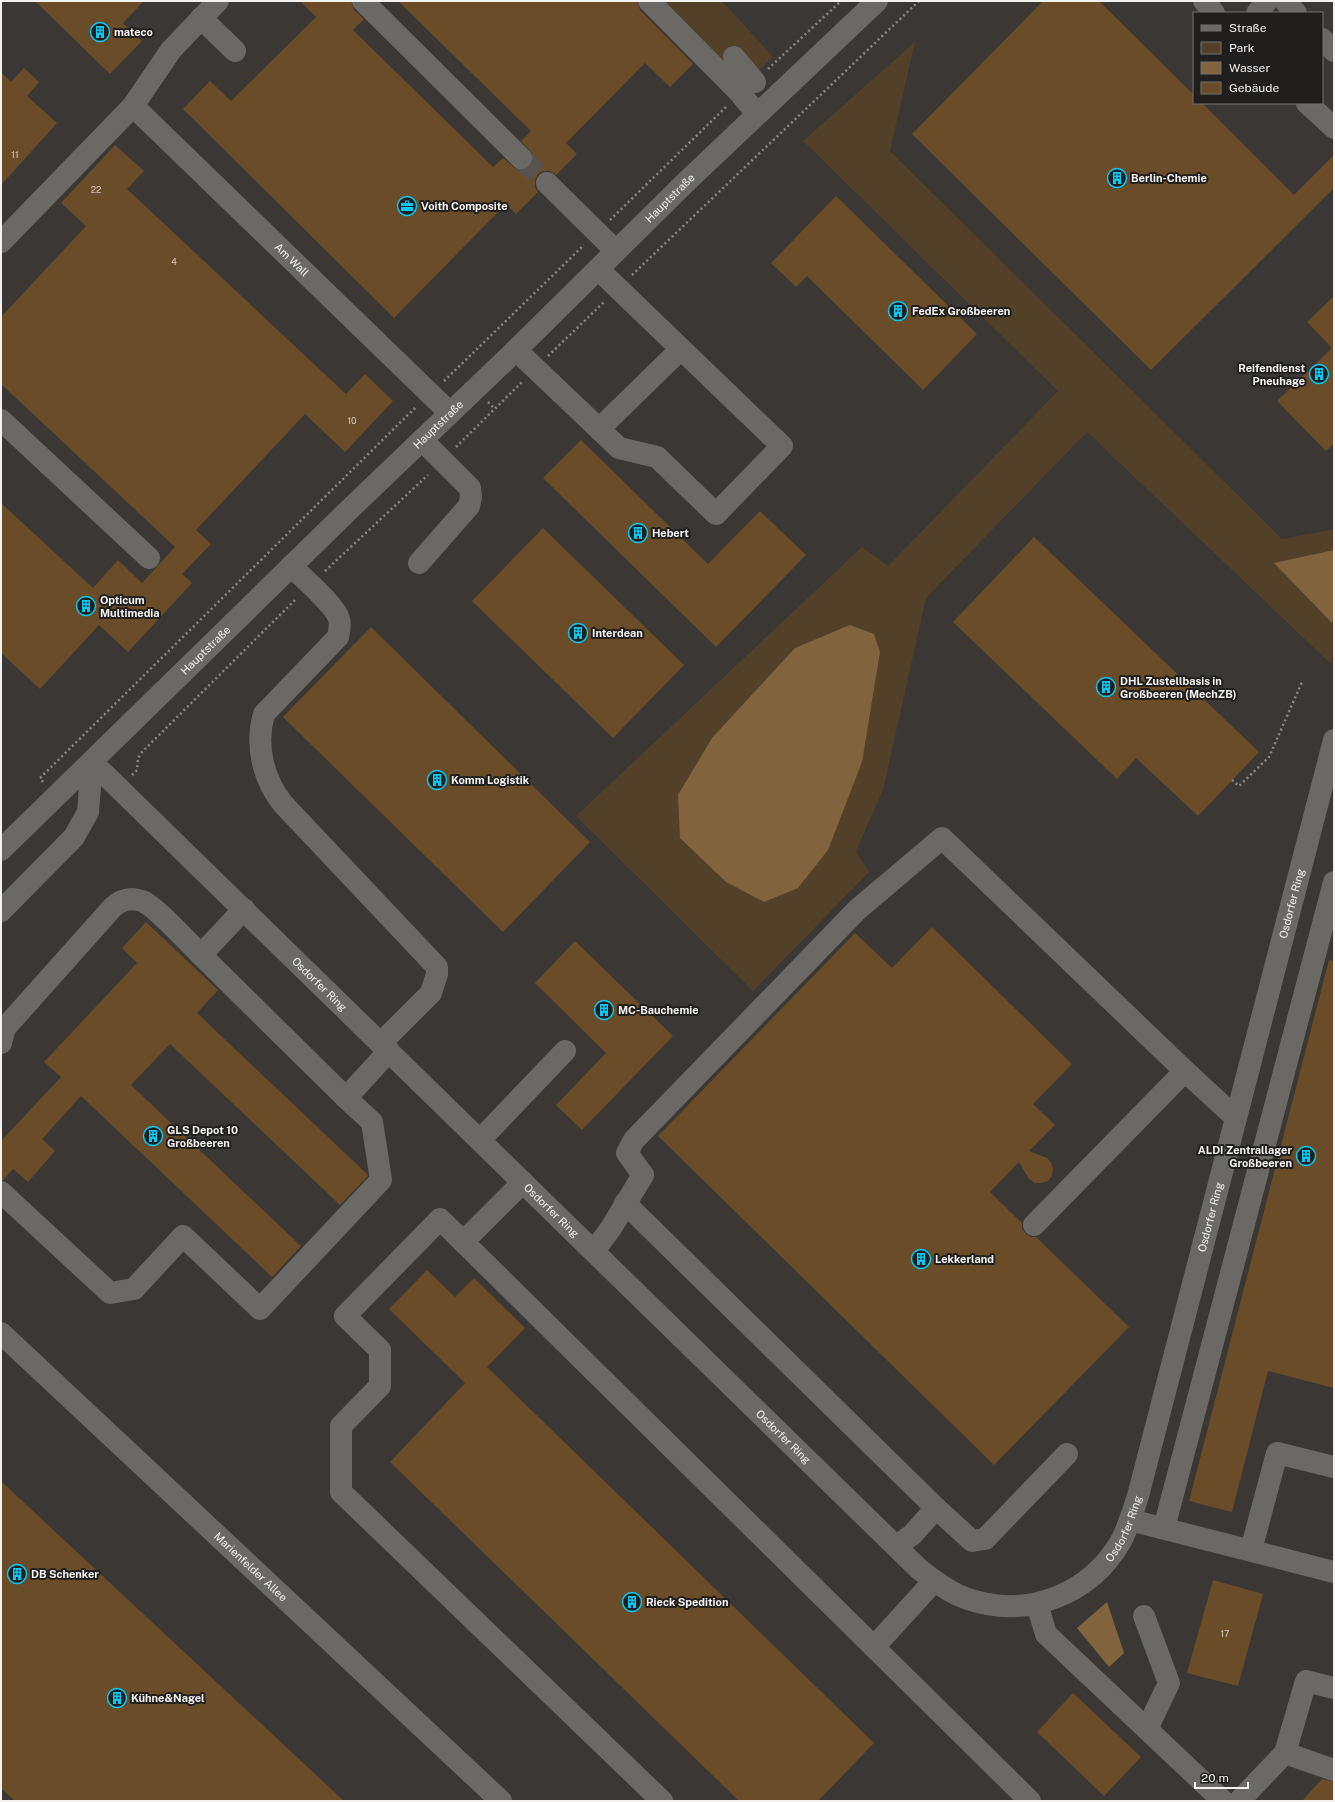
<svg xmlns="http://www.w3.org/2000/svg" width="1335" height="1802" font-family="'Public Sans',sans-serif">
<rect width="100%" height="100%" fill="#3a3734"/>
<g fill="#534029">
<path d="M659,1h63l51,56 -30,28z"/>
<path d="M915,42l-25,109 392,388 52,-10v123l-3,12 -244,-232 -161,166 -43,192 -27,61 13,21 -116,119 -177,-175 286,-269 26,19 170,-175 -255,-250z"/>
</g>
<g fill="#81633e">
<path d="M1334,550v66l-2,7 -58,-60z"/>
<path d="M850,625l24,9 6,18 -18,110 -34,88 -30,38 -34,14 -38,-20 -46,-44 -2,-43 34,-57 83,-90z"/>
<path d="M1107,1602l17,51 -15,14 -32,-39z"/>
</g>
<g fill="#6a4d28">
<path d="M35,1h109l-21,22 19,18 -32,33z"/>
<path d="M300,1h51l3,9 10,9 -11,11 140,137 10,-9 14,12h7l6,-3 3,-5v-8l-12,-13 10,-10 -133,-130h239l3,9 53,54 -23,23 -25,-24 -79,80 11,11 -21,21 -6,-4h-7l-5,3 -3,6v7l3,5 -22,22 -10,-10 -112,114 -211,-209 27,-28 21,20 85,-84z"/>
<path d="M1043,1h56l95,94v8h8l92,92 40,-40v33l-183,182 -239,-236z"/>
<path d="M24,68l15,14 -12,14 30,27 -56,62v-113l10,10z"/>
<path d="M115,145l29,26 -17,18 219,205 19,-20 28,27 -48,51 -40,-38 -109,116 15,14 -29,30 10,9 -64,69 -29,-27 -59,64 -39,-36v-150l92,85 25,-28 24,23 33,-36 -174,-163v-67l85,-91 -25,-23z"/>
<path d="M836,196l141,138 -54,56 -116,-114 -11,11 -25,-24z"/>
<path d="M1334,296v148l-8,7 -49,-50 55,-53 -25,-26z"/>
<path d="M581,440l127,124 52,-53 46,44 -90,92 -173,-169z"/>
<path d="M543,528l141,137 -71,73 -141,-137z"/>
<path d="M1034,537l225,215 -61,64 -62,-58 -19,21 -164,-157z"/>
<path d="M371,627l219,215 -87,90 -220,-215z"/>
<path d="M146,922l72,68 -21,23 170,161 1,2 -28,29 -170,-161 -39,41 170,161 -29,31 -191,-181 -39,43 13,12 -27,31 -15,-13 -10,11h-2v-39l60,-64 -17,-15 93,-99 -15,-15z"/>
<path d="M932,927l140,137 -39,40 22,21 -26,26 18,7 4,4 2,7 -1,7 -4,5 -7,2h-7l-5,-4 -10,-17 -29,30 32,31v6l4,5 5,3h5l93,90 -135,138 -336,-329 197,-203 37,35z"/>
<path d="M575,941l98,95 -91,94 -26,-25 50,-52 -71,-70z"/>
<path d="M1329,960l5,1v427l-66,-17 -36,141 -43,-11z"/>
<path d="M427,1270l28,27 19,-19 51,50 -38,39 387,376 -56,58h-79l-349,-339 75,-79 -76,-74z"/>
<path d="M1,1481l63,59 280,261h-329l-14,-13z"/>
<path d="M1213,1580l50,14 -25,92 -51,-13z"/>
<path d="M1073,1693l68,64 -37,39 -67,-64z"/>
<path d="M1322,1779l12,3v19h-32z"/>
</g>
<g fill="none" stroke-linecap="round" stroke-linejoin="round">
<path stroke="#565350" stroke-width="22" stroke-dasharray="22 11" stroke-linecap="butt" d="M521,158l26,25"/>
<g stroke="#8b8987" stroke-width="2.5" stroke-dasharray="2 3" stroke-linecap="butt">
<path d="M768,69l73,-68"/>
<path d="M610,220l116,-113"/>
<path d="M632,275l287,-274"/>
<path d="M548,356l56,-54"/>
<path d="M444,381l140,-136"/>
<path d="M488,402l7,7"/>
<path d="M456,447l66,-65"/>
<path d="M325,571l103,-96"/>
<path d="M132,775l5,-5 1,-12 3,-5 156,-155"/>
<path d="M1232,780l7,6 30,-29 33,-75"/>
<path d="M43,782l-3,-4 377,-372"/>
</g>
<g stroke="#6b6965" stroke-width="22">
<path d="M363,1l158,157"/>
<path d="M649,1l91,92 17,21"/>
<path d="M1204,1l10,12"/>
<path d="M1285,1l11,12"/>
<path d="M1257,13l10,-12"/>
<path d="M201,18l34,33"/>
<path d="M1322,39l12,12"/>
<path d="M734,57l21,25"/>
<path d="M1307,103l27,25"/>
<path id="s1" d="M133,106l317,307"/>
<path d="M547,183l69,68"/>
<path d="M1,242l132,-136 38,-56 47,-49"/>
<path d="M516,350l103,98 38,9 59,57 66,-68 -184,-177"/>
<path d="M1,420l148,138"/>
<path d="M599,429l82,-80"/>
<path d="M419,563l50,-57 2,-9 -1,-9 -48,-48"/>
<path d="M291,566c11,11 44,39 48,53 2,6 0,12 -1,18l-74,77c-9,31 -1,65 19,90l154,163v7l-6,19 -50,50"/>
<path id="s2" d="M92,762l827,807c15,12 31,24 49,30 59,20 122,-4 153,-58 7,-13 12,-30 17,-45l196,-756"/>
<path id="s3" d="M1,850l353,-345 162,-155 170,-168 191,-181"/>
<path d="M244,909l-43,46 145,143 43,-47"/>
<path d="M1,911l73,-74 14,-25 4,-50"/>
<path d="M1,1043l4,-15 108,-121c8,-7 18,-10 29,-6 12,4 47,42 59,54"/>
<path d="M480,1140l85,-89"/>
<path d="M1,1192l109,101 24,-4 49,-53 77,73 121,-129 -9,-58 -26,-24"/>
<path d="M625,1203l311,305 -24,27 -16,11"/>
<path d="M1034,1225l151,-154"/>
<path d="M463,1242l60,-60"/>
<path d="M594,1251l17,-23 32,-53 -16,-22 7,-13 223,-230 85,-72 243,233 51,47"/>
<path id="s4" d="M1,1333l500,468"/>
<path d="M936,1508l36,33 13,-2 82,-85"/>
<path d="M1130,1520l204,52"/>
<path d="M1164,1528l170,-646"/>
<path d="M1251,1550l26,-97 57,14"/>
<path d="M1037,1604l9,30 177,167"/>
<path d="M1144,1616l25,67 -22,46"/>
<path d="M874,1647l60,-66"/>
<path d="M1285,1753l49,17"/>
<path d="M662,1801l-321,-309v-66l39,-40v-36l-35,-34 95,-97 590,582"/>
<path d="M1239,1801l46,-48 21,-72 28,7"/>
</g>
</g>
<defs>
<g id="building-ring" transform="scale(1)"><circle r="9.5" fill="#201f1d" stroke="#03cbf9" stroke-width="1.5"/><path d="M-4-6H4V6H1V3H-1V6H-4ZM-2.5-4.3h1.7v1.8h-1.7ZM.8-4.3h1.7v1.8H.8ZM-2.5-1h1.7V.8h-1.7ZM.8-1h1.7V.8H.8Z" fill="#03cbf9"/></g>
<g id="office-ring" transform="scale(1)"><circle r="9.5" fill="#201f1d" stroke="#03cbf9" stroke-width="1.5"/><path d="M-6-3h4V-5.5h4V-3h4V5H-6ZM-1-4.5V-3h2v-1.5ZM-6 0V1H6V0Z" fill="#03cbf9"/></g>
</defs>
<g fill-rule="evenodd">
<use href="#building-ring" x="100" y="32"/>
<use href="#building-ring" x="1117" y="178"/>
<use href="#office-ring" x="407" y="206"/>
<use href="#building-ring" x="898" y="311"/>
<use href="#building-ring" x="1319" y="374"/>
<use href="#building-ring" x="638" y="533"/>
<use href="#building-ring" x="86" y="606"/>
<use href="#building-ring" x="578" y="633"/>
<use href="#building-ring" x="1106" y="687"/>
<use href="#building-ring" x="437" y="780"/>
<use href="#building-ring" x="604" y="1010"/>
<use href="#building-ring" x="153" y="1136"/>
<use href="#building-ring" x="1306" y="1156"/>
<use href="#building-ring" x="921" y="1259"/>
<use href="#building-ring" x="17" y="1574"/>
<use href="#building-ring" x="632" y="1602"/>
<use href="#building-ring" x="117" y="1698"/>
</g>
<g text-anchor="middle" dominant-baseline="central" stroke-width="4" stroke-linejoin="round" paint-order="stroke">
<g font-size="9" fill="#d2c9bf">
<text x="15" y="154">11</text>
<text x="96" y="189">22</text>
<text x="174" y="261">4</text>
<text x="352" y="420">10</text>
<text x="1225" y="1633">17</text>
</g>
<g font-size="11" font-weight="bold" fill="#f4f2f1" stroke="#201f1d" text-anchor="start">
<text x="114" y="32">mateco</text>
<text x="1131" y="178">Berlin-Chemie</text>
<text x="421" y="206">Voith Composite</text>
<text x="912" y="311">FedEx Großbeeren</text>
<text x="1305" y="368" text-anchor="end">Reifendienst<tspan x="1305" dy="13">Pneuhage</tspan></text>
<text x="652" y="533">Hebert</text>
<text x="100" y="600">Opticum<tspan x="100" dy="13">Multimedia</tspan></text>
<text x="592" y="633">Interdean</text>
<text x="1120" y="681">DHL Zustellbasis in<tspan x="1120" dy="13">Großbeeren (MechZB)</tspan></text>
<text x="451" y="780">Komm Logistik</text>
<text x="618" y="1010">MC-Bauchemie</text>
<text x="167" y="1130">GLS Depot 10<tspan x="167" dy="13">Großbeeren</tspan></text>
<text x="1292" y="1150" text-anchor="end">ALDI Zentrallager<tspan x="1292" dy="13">Großbeeren</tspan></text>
<text x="935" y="1259">Lekkerland</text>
<text x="31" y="1574">DB Schenker</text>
<text x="646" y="1602">Rieck Spedition</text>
<text x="131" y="1698">Kühne&amp;Nagel</text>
</g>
<g font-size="11" fill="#f4f2f1" stroke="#201f1d">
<text stroke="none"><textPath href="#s3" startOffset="934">Hauptstraße</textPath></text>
<text stroke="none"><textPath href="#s1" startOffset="221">Am Wall</textPath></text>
<text stroke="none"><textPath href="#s3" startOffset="610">Hauptstraße</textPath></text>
<text stroke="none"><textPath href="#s3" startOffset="286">Hauptstraße</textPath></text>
<text stroke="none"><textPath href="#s2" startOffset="2051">Osdorfer Ring</textPath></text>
<text stroke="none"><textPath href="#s2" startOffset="318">Osdorfer Ring</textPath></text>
<text stroke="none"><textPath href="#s2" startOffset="642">Osdorfer Ring</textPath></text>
<text stroke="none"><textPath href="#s2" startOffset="1727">Osdorfer Ring</textPath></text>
<text stroke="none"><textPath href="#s2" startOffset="966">Osdorfer Ring</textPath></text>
<text stroke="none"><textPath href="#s2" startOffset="1403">Osdorfer Ring</textPath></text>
<text stroke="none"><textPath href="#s4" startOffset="342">Marienfelder Allee</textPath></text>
</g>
</g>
<rect width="1335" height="1802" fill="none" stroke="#f4f2f1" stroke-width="4"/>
<rect x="1193" y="12" width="130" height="92" fill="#201f1d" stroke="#757372"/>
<rect x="1201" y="25" width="20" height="6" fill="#6b6965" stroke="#757372"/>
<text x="1229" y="32" font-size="12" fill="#f4f2f1">Straße</text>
<rect x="1201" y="42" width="20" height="12" fill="#534029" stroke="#757372"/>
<text x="1229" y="52" font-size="12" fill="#f4f2f1">Park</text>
<rect x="1201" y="62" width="20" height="12" fill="#81633e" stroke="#757372"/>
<text x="1229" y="72" font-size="12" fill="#f4f2f1">Wasser</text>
<rect x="1201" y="82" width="20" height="12" fill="#6a4d28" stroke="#757372"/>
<text x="1229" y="92" font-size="12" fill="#f4f2f1">Gebäude</text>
<path d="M1195 1782v6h53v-6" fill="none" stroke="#f4f2f1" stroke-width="2"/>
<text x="1201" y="1782" font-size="12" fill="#f4f2f1" stroke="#201f1d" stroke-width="3" paint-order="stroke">20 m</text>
</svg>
